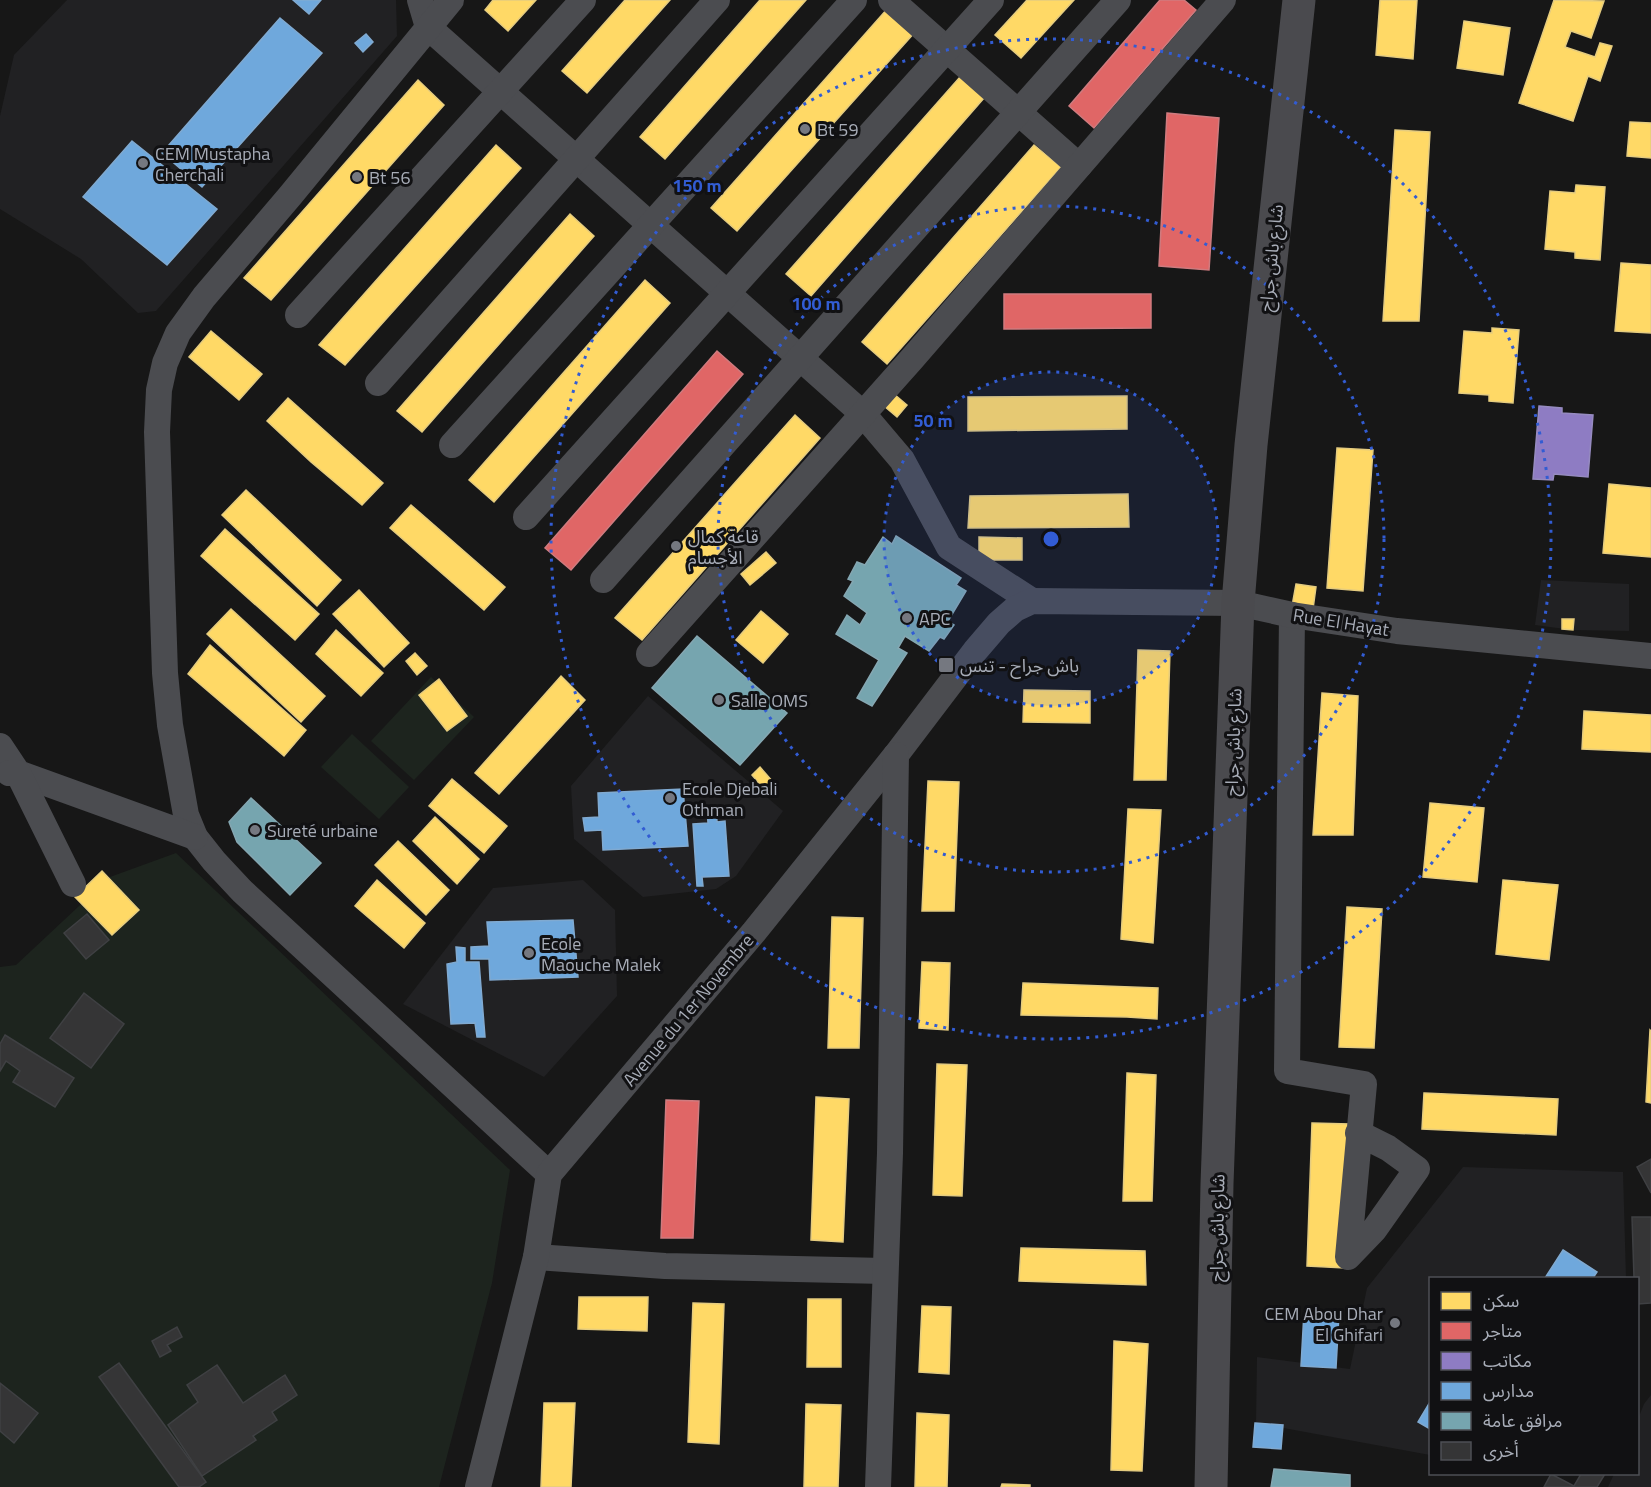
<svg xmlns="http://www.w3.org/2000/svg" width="1651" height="1487" font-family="'Titillium Web','Noto Sans Arabic',sans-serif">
<rect width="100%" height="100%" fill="#171717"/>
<g fill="#212123">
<path d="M67,0h329l1,36 -241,275 -18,2 -57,-54 -81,-50v-93l14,-61z"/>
<path d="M1541,580l88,4v47l-56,-1 -38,-5z"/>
<path d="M648,696l135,115 -47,65 -20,13 -73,8 -69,-58 -3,-53z"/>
<path d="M583,880l32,30 2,86 -73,81 -141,-73 90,-116z"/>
<path d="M1463,1167l160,5 3,106h-196v177l-174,-32 1,-66 93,12 17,-81z"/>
<path d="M1651,1395v92h-43l6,-13h24v-55l6,-15z"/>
</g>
<g fill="#1d241e">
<path d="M431,677l43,40 -60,63 -43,-39z"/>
<path d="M352,734l57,53 -30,32 -58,-52z"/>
<path d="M176,853l334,317 -18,113 -53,204h-439v-520l16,-2 94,-88z"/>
</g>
<g fill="#ffd966" stroke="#e5cc7f" stroke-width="1.5">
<path d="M493,0h43l-28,31 -23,-21z"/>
<path d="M625,0h45l-83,93 -25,-22z"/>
<path d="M760,0h46l-141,159 -25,-22z"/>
<path d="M1027,0h47l-53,58 -26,-23z"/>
<path d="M1380,0h37l-4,59 -37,-4z"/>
<path d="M1554,0l50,1 -13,37 -20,-7 -6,16 30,10 5,-14 12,3 -12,35 -12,-5 -15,45 -54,-18z"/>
<path d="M888,8l27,24 -178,199 -26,-23z"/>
<path d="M1464,21l46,7 -7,47 -46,-7z"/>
<path d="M960,77l24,21 -173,198 -25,-22z"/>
<path d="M418,80l26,25 -173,195 -27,-22z"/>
<path d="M1630,122l21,1v35l-24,-2z"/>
<path d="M1395,130l35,2 -11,189h-36z"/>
<path d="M496,145l25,23 -176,197 -26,-20z"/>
<path d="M1034,145l27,22 -174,197 -25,-22z"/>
<path d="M1576,185l29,2 -5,73 -25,-2v-6l-30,-3 5,-58 25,2z"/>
<path d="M570,214l24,22 -172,196 -25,-21z"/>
<path d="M1621,263l30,2v68l-36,-2z"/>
<path d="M645,280l25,23 -176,199 -25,-22z"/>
<path d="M1492,328l27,2 -6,73 -24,-2v-6l-30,-2 5,-62 28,2z"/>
<path d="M211,331l51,43 -23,26 -50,-43z"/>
<path d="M894,394l13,11 -10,12 -13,-11z"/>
<path d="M1127,396v33l-159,2v-34z"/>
<path d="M288,398l95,85 -21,22 -51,-43 -44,-41z"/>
<path d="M795,415l25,23 -178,202 -27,-22z"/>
<path d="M1337,448l36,2 -10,141 -36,-3z"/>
<path d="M1609,484l42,4v69l-48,-4z"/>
<path d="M246,490l95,90 -24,26 -95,-91z"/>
<path d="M1128,494l1,33 -161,1 2,-32z"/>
<path d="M411,505l94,82 -21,23 -94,-82z"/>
<path d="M225,529l94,85 -24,26 -94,-84z"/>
<path d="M979,537l43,1v22h-43z"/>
<path d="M766,552l10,11 -26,22 -9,-11z"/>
<path d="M1296,584l20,3 -3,22 -21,-3z"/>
<path d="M359,590l50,53 -25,24 -51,-53z"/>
<path d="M231,609l94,87 -24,26 -94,-88z"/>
<path d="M761,611l27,23 -25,29 -27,-23z"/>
<path d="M1562,619h12l-1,11 -11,-1z"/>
<path d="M336,630l47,43 -22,23 -45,-42z"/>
<path d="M210,645l96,85 -22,26 -96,-82z"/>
<path d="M1138,650l32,1 -4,129h-32z"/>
<path d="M415,653l12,13 -10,9 -11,-14z"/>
<path d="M561,676l24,24 -86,94 -24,-21z"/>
<path d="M439,679l28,37 -20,15 -28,-36z"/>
<path d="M1024,690l66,1v32l-67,-1z"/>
<path d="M1322,693l36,3 -5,139h-40z"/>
<path d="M1584,711l67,4v37l-69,-3z"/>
<path d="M760,767l13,15 -8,8 -13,-15z"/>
<path d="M452,779l55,47 -23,27 -55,-47z"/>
<path d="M928,781l31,1 -5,129h-32z"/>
<path d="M1430,803l54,5 -7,74 -54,-5z"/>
<path d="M1128,809l33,1 -8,133 -32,-4z"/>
<path d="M435,817l44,42 -22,25 -44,-43z"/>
<path d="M398,841l51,49 -23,25 -51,-50z"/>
<path d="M102,871l37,39 -27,25 -37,-38z"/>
<path d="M377,880l48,43 -21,25 -49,-42z"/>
<path d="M1503,880l55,5 -9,75 -53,-6z"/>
<path d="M1347,907l35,2 -8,139 -35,-1z"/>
<path d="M832,917l31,1 -4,130h-31z"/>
<path d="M922,962l28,1 -2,67 -29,-2z"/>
<path d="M1023,983l135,5 -1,31 -30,-2 -106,-2z"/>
<path d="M1650,1030l1,1v72l-5,-1z"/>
<path d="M937,1064l30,1 -5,131 -29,-1z"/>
<path d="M1127,1073l29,2 -4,126h-29z"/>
<path d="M1424,1093l134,6 -2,36 -134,-6z"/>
<path d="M816,1097l33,2 -6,143 -32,-2z"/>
<path d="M1312,1123l38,1 -5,144 -38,-2z"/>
<path d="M1021,1248l124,3 1,34 -127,-4z"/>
<path d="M579,1297h69l-1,34 -69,-2z"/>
<path d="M808,1299h33v68h-34z"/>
<path d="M693,1303l31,1 -5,140 -31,-2z"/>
<path d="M922,1306l29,1 -2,67 -30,-2z"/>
<path d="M1114,1341l34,3 -6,127 -31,-1z"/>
<path d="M544,1403h31l-4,84h-30z"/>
<path d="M806,1404l35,1 -3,82h-34z"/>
<path d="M917,1413l32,2 -2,72h-32z"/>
<path d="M1002,1484l28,1v2h-29z"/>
</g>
<g fill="#e06666" stroke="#cf7b7f" stroke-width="1.5">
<path d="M1160,0h24l12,10 -102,118 -25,-22z"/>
<path d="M1167,113l52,5 -10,152 -50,-4z"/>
<path d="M1004,294h147v34l-147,1z"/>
<path d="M717,351l26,23 -172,196 -26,-22z"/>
<path d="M666,1100l33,1 -6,137h-32z"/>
</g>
<path fill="#8e7cc3" stroke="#968bc0" stroke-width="1.5" d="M1539,406l23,2v5l31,2 -5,62 -34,-3 -1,6 -20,-1z"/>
<g fill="#6fa8dc" stroke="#80aad1" stroke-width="1.5">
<path d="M293,0h28l-12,14z"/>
<path d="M280,18l42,35 -120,134 -40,-34z"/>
<path d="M366,34l7,8 -10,10 -8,-9z"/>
<path d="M132,141l85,68 -50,56 -84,-68z"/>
<path d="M683,789l5,57 -85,4 -1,-20 -17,1 -2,-13 16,-1 -1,-24z"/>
<path d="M716,807l1,15 8,-1 4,55 -27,1 1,9h-6l-4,-62 15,-1 -1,-15z"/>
<path d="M573,920l5,57 -88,3 -1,-21h-18v-12l18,-1 -2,-24z"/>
<path d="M456,947l9,1v14h14l6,75h-8l-2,-14 -24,1 -4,-60 10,-2z"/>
<path d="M1563,1250l34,22 -4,6h-48z"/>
<path d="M1304,1312l35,2 -3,54 -35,-2z"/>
<path d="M1430,1402v27l-12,-7z"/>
<path d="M1255,1423l28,2 -2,24 -28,-2z"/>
</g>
<g fill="#76a5af" stroke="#85a7b2" stroke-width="1.5">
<path d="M896,536l65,42 -5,7 10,6 -18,30 6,4 -10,14 -4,-2 -11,14 -24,-15 -7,12 9,5 -35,53 -15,-8 22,-38 -43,-26 11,-19 13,10 7,-12 -23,-17 9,-15 -5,-2 9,-17 8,3 18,-28 9,7z"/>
<path d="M697,636l90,77 -47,52 -88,-77z"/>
<path d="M251,798l70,65 -31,32 -53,-53 -8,-20z"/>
<path d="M1274,1469l76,6v12h-79z"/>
</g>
<g fill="#353536" stroke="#3f4043" stroke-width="1.5">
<path d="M87,914l22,26 -23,19 -22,-26z"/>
<path d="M84,993l40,31 -33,44 -41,-30z"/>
<path d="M5,1035l69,43 -19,29 -42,-25 7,-11 -14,-10 -6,10v-27z"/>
<path d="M1651,1159v34l-14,-26z"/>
<path d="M1632,1217h19v86l-13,1v-26h-4z"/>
<path d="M177,1327l5,10 -15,8 4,6 -11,6 -8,-16z"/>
<path d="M119,1363l87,119 -7,5h-20l-80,-110z"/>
<path d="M217,1365l26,38 42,-28 12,20 -25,17 5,8 -24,16 3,4 -54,36 -34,-51 30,-23 -11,-17z"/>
<path d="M0,1383l38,30 -24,30 -14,-12z"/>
<path d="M1551,1474l23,12 7,-12h24l-8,13h-53z"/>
</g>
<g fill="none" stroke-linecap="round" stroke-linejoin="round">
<g stroke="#4b4c50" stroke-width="26">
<path d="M420,0l8,27 435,387 39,46 47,87 83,54"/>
<path d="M451,0l-161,196 -86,101 -26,36 -13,30 -6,27 -2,42 8,241 5,52 16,90 9,22 19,24 28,30 307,283"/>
<path d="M891,0l188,166"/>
<path d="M298,315l285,-315"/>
<path d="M378,383l339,-383"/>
<path d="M452,445l402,-445"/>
<path d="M526,517l465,-517"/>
<path d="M603,580l515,-580"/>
<path d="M1292,615l-5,456 77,13 -16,173 26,-27 43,-61 -29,-21 -30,-15"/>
<path d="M649,654l262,-294 312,-360"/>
<path d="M0,746l18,27 177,64"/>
<path d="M9,773h9l55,111"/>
<path d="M536,1257l129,9 220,5"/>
<path d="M478,1487l58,-230 13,-83 205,-242 142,-177 79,-104 24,-28 16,-14 17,-8 206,2 54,12 105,16 254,25"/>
<path d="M878,1487l12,-334 6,-398"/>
</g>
<path stroke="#4a4a4e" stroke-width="33" d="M1211,1487l6,-303 21,-581 13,-158 48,-445"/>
</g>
<circle cx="1051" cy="539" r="167" fill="#325cd3" fill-opacity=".12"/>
<g fill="none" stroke="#325cd3" stroke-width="3" stroke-dasharray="3 6">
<circle cx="1051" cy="539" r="167"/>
<circle cx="1051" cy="539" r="333"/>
<circle cx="1051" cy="539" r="500"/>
</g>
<g fill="#757880" stroke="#111113" stroke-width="2">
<circle cx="805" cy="129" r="6"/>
<circle cx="143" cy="163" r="6"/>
<circle cx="357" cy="177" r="6"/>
<circle cx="676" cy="546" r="6"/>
<circle cx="907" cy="618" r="6"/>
<rect x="938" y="657" width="16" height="16" rx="3"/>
<circle cx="719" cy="700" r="6"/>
<circle cx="670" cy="798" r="6"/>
<circle cx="255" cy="830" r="6"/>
<circle cx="529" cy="953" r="6"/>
<circle cx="1395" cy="1323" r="6"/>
</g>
<g text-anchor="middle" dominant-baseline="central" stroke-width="6" stroke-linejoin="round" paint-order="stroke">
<g font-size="18" fill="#a8adb8" stroke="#111113" text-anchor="start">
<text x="817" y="129">Bt 59</text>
<text x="155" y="153">CEM Mustapha<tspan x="155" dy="21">Cherchali</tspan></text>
<text x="369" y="177">Bt 56</text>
<text x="688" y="536">قاعة كمال<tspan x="688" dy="21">الأجسام</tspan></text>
<text x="919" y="618">APC</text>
<text x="960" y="665">باش جراح - تنس</text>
<text x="731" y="700">Salle OMS</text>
<text x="682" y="788">Ecole Djebali<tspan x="682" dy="21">Othman</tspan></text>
<text x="267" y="830">Sureté urbaine</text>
<text x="541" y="943">Ecole<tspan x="541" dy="21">Maouche Malek</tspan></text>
<text x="1383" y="1313" text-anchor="end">CEM Abou Dhar<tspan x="1383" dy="21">El Ghifari</tspan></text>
</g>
<g font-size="18" fill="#a8adb8" stroke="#111113">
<text transform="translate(1271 258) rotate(-84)">شارع باش جراح</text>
<text transform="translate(1341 622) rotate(9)">Rue El Hayat</text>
<text transform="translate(1233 742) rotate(-88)">شارع باش جراح</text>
<text transform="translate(688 1010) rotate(-50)">Avenue du 1er Novembre</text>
<text transform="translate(1217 1228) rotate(-89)">شارع باش جراح</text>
</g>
</g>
<circle cx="1051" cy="539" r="9" fill="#325cd3" stroke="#111113" stroke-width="3"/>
<g font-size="18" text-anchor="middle" font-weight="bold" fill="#325cd3" stroke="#111113" stroke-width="6" stroke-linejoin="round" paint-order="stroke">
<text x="697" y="192">150 m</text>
<text x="816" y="310">100 m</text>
<text x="933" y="427">50 m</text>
</g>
<rect x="1429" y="1277" width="210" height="198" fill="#111113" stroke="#4d4f55" stroke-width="1.5"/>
<rect x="1441" y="1292" width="30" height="18" fill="#ffd966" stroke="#4d4f55" stroke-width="1.5"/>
<text x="1483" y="1307" font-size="18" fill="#a8adb8">سكن</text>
<rect x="1441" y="1322" width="30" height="18" fill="#e06666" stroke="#4d4f55" stroke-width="1.5"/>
<text x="1483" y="1337" font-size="18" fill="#a8adb8">متاجر</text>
<rect x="1441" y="1352" width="30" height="18" fill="#8e7cc3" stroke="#4d4f55" stroke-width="1.5"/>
<text x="1483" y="1367" font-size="18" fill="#a8adb8">مكاتب</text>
<rect x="1441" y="1382" width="30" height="18" fill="#6fa8dc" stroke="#4d4f55" stroke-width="1.5"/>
<text x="1483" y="1397" font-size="18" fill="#a8adb8">مدارس</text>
<rect x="1441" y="1412" width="30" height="18" fill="#76a5af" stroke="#4d4f55" stroke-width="1.5"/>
<text x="1483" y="1427" font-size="18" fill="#a8adb8">مرافق عامة</text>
<rect x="1441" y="1442" width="30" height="18" fill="#353536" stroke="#4d4f55" stroke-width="1.5"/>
<text x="1483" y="1457" font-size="18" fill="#a8adb8">أخرى</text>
</svg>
